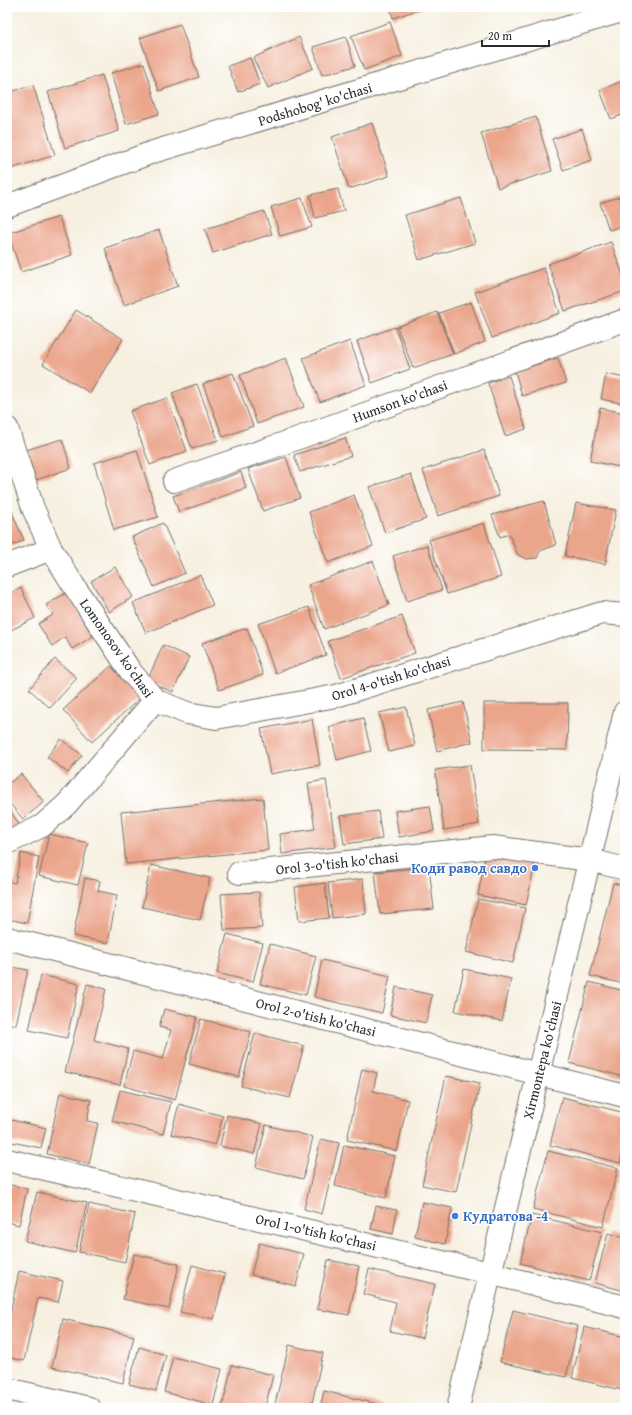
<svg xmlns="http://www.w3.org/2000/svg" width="632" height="1415" font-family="'Gentium Book Plus',serif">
<rect width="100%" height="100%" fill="#fff"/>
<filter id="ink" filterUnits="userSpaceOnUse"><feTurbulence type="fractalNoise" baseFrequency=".025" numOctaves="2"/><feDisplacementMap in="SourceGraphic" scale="8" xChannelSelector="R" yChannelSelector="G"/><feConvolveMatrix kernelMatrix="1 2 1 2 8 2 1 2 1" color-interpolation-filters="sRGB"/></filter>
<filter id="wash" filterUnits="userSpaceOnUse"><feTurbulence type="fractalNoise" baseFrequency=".012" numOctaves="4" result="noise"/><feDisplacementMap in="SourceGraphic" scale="16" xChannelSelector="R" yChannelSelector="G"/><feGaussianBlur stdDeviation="0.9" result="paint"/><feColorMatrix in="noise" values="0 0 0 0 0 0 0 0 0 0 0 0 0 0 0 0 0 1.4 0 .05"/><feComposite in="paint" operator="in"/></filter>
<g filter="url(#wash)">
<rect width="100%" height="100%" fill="#f7f0e0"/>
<g id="blocks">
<g fill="#eba58b">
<path d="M390,7h37l-34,11z"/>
<path d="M390,22l12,34 -38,14 -13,-34z"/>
<path d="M180,24l19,53 -40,14 -19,-53z"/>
<path d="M299,37l14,31 -45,20 -15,-30z"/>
<path d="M346,37l9,29 -33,9 -9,-28z"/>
<path d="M250,58l10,26 -22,8 -10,-26z"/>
<path d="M144,63l15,51 -33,10 -15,-51z"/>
<path d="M102,75l17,56 -54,17 -17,-56z"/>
<path d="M625,80v34l-14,5 -11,-29z"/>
<path d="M33,85l22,70 -48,15v-77z"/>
<path d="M536,117l16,54 -54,17 -17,-55z"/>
<path d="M372,123l17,53 -40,13 -17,-52z"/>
<path d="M582,129l10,31 -29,10 -11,-31z"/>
<path d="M338,189l6,22 -29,7 -5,-23z"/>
<path d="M625,195v30l-16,5 -9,-27z"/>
<path d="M302,198l10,29 -32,9 -9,-29z"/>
<path d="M461,198l14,45 -56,17 -14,-45z"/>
<path d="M264,211l8,23 -59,19 -8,-24z"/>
<path d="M59,217l13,38 -51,17 -13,-39z"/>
<path d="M159,230l19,56 -54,19 -19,-57z"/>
<path d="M611,242l14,39v10l-60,20 -17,-47z"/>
<path d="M544,268l16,45 -68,25 -17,-46z"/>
<path d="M471,302l14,40 -31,12 -15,-41z"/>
<path d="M76,310l47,29 -33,54 -47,-29z"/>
<path d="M437,312l16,42 -40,14 -16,-41z"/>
<path d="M395,327l15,42 -38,14 -15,-42z"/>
<path d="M350,341l16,44 -46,17 -17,-44z"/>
<path d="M286,358l18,49 -47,17 -17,-49z"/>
<path d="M558,358l8,25 -44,13 -7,-25z"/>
<path d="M233,373l20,53 -30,11 -20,-53z"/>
<path d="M606,374l19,4v26l-24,-5z"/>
<path d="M509,376l17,53 -21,7 -17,-53z"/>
<path d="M197,384l21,56 -26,9 -20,-56z"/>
<path d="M167,398l20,53 -37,14 -20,-54z"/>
<path d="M600,408l25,5v55l-35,-7z"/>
<path d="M345,438l6,18 -51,16 -6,-17z"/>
<path d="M62,439l9,29 -35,12 -10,-30z"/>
<path d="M137,450l21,67 -44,13 -20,-67z"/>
<path d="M484,450l15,46 -61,20 -15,-46z"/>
<path d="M286,457l14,41 -37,13 -15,-42z"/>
<path d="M241,472l5,16 -67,24 -6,-16z"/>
<path d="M411,474l15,45 -41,14 -16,-46z"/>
<path d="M354,495l19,51 -45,17 -19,-51z"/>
<path d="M544,501l12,44 -16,6 -3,7 -11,1 -8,-4 -9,-21 -9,3 -8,-22z"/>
<path d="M7,502l17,38 -17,8z"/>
<path d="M576,503l40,7 -11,54 -40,-8z"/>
<path d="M163,523l22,50 -31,14 -22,-50z"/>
<path d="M484,523l17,54 -54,17 -18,-54z"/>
<path d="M427,545l15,45 -35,11 -14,-45z"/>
<path d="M373,561l16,44 -65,24 -16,-44z"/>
<path d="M115,567l18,30 -24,15 -18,-31z"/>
<path d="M200,575l13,30 -67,28 -13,-30z"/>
<path d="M21,588l14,30 -28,14v-37z"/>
<path d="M66,593l27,43 -21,13 -7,-12 -13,9 -14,-22 15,-9 -7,-10z"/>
<path d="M309,607l17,48 -51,18 -17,-49z"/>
<path d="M402,616l13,37 -74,25 -13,-37z"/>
<path d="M247,628l16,47 -44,15 -17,-47z"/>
<path d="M163,645l26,12 -16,35 -26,-11z"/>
<path d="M55,659l22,19 -27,30 -21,-19z"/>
<path d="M111,666l29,32 -48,44 -29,-32z"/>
<path d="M463,702l9,40 -35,9 -9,-41z"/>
<path d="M484,703h84l-1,47 -83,-1z"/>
<path d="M406,707l9,39 -26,6 -10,-39z"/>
<path d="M363,718l8,33 -34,9 -8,-33z"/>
<path d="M312,719l8,46 -50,9 -9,-45z"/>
<path d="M61,739l21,16 -14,18 -21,-16z"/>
<path d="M470,765l9,59 -35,6 -9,-60z"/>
<path d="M21,774l23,28 -21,17 -16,-19v-15z"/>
<path d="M326,780l10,67 -54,7 -2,-20 35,-5 -7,-46z"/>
<path d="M263,798l5,52 -142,14 -5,-52z"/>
<path d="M7,806l13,20 -13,8z"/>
<path d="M430,806l4,25 -35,6 -4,-26z"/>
<path d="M378,811l4,28 -38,5 -4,-28z"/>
<path d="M49,834l39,9 -10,42 -39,-9z"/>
<path d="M21,853l18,4 -12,66 -20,-4v-38l8,2z"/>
<path d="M485,858l50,5 -9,42 -48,-10z"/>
<path d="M151,865l59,13 -10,42 -58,-13z"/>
<path d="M429,867l5,42 -54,5 -5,-42z"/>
<path d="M85,878l15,3 -2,10 19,4 -9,48 -35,-7z"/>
<path d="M363,879l3,35 -34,4 -4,-35z"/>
<path d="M325,883l4,35 -30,3 -4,-34z"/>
<path d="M613,883l12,3v98l-35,-8z"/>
<path d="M259,892l3,36 -38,2 -3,-36z"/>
<path d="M478,899l47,9 -12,55 -47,-11z"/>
<path d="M227,934l36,9 -10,39 -36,-9z"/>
<path d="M270,944l46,12 -10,39 -46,-11z"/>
<path d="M322,960l68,16 -8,37 -68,-16z"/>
<path d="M7,966l21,4 -12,55 -9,-2z"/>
<path d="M464,969l47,10 -9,42 -47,-10z"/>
<path d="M41,975l38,9 -12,54 -38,-8z"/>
<path d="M589,982l36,9v86l-56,-14z"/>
<path d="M87,984l19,5 -12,51 34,9 -8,36 -55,-13z"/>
<path d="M396,987l36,8 -6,28 -36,-8z"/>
<path d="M164,1009l33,8 -22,83 -51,-14 9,-35 30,8 8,-29 -12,-3z"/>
<path d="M201,1019l50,13 -12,45 -50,-13z"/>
<path d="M255,1033l49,13 -14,52 -49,-12z"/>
<path d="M362,1069l15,4 -4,18 35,9 -11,51 -50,-11z"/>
<path d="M446,1076l34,7 -24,109 -34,-7z"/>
<path d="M120,1090l51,12 -8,32 -51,-13z"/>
<path d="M60,1093l31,7 -4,21 11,2 -9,41 -42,-10z"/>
<path d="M562,1097l63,16v29l-5,21 -70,-18z"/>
<path d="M179,1104l44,12 -8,29 -44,-11z"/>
<path d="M227,1115l35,9 -8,30 -34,-8z"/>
<path d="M7,1119l39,9 -5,20 -34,-7z"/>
<path d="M266,1125l47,12 -10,42 -47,-12z"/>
<path d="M321,1139l18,4 -17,71 -18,-5z"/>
<path d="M344,1145l51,11 -9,42 -51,-12z"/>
<path d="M548,1151l70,17 -15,59 -70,-18z"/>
<path d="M7,1184l20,5 -8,36 -12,-3z"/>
<path d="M37,1192l50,11 -12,50 -50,-12z"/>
<path d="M422,1202l30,6 -7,36 -30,-7z"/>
<path d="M89,1204l46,10 -10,48 -46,-10z"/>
<path d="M376,1206l21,4 -4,24 -22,-5z"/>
<path d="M532,1215l70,17 -13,49 -69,-18z"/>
<path d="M608,1233l17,5v53l-30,-8z"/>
<path d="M259,1243l45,11 -8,32 -45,-11z"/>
<path d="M134,1254l45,10 -10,45 -46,-10z"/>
<path d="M328,1260l31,6 -10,49 -32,-6z"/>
<path d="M192,1265l33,9 -11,45 -34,-7z"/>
<path d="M369,1269l66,15 -13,54 -32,-7 6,-29 -33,-8z"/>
<path d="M19,1271l44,10 -5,21 -20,-4 -14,63 -17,-4v-29z"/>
<path d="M513,1310l65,16 -12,51 -66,-15z"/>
<path d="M63,1319l71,17 -11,47 -71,-16z"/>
<path d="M584,1327l41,10v43l-3,10 -50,-12z"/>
<path d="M289,1345l34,8 -12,55h-37z"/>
<path d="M139,1347l27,8 -10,36 -27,-7z"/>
<path d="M173,1357l49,12 -9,36 -49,-13z"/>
<path d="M232,1365l41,10 -8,33h-43z"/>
<path d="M324,1391l66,16v1h-70z"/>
</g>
</g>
</g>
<g filter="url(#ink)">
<use href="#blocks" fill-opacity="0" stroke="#72706a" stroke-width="1"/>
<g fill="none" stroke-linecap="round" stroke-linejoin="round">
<g stroke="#72706a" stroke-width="24">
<g id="minor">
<path d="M7,206l146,-54 472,-142"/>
<path d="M7,428l26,80 18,41 23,37 57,86 24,28 32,13 29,5 120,-22 266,-83 23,2"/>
<path d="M174,481l105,-36 346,-125"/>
<path d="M7,566l44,-17"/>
<path d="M7,843l35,-17 25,-22 88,-104"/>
<path d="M239,873l254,-26 97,13 35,9"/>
<path d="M7,938l618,158"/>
<path d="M7,1160l482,113 136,34"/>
<path d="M7,1389l82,19"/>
<path d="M458,1408l167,-696"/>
</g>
</g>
<use href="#minor" stroke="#fff" stroke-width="22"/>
</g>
</g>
<g fill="#3f7fe0" stroke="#fff" stroke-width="1.5">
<circle cx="535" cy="868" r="4"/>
<circle cx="455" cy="1216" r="4"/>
</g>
<g text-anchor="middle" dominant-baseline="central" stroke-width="3" stroke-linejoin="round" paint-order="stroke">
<g font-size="14" fill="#2b2b2b" stroke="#fff">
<text transform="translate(315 104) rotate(-17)">Podshobog' ko'chasi</text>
<text transform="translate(400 401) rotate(-20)">Humson ko'chasi</text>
<text transform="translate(117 648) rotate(55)">Lomonosov koʻchasi</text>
<text transform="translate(391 678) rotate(-17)">Orol 4-o'tish ko'chasi</text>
<text transform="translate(337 863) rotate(-6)">Orol 3-o'tish ko'chasi</text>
<text transform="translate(316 1017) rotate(14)">Orol 2-o'tish ko'chasi</text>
<text transform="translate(542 1060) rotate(-76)">Xirmontepa ko'chasi</text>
<text transform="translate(316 1232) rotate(13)">Orol 1-o'tish ko'chasi</text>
</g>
<g font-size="14" font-weight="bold" fill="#366cbe" stroke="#fff" text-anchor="end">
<text x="527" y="868">Коди равод савдо</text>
<text x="463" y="1216" text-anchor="start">Кудратова -4</text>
</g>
</g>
<rect width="632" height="1415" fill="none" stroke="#fff" stroke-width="24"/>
<path d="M482 40v6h67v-6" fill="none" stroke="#2b2b2b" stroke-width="2"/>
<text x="488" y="40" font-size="12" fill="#2b2b2b" stroke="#ffffff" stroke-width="3" paint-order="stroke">20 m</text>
</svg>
